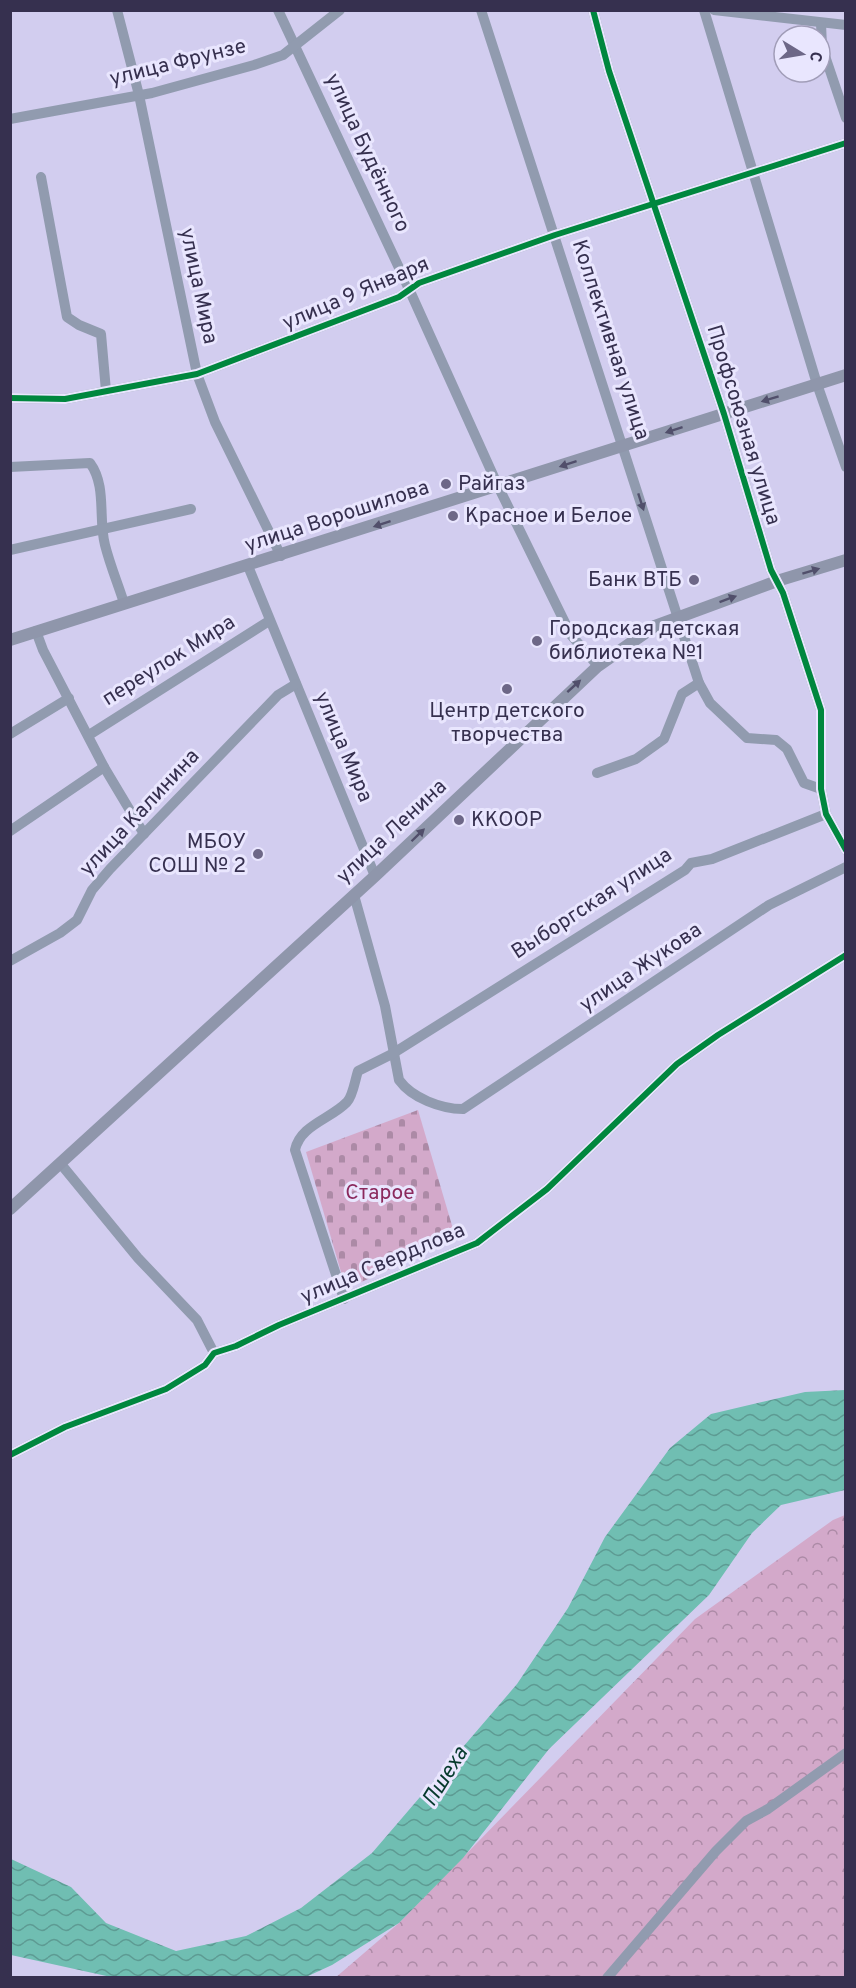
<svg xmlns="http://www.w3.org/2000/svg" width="856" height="1988" font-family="Overpass,sans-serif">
<defs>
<pattern id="forest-crowns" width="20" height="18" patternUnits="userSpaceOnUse" patternTransform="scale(1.5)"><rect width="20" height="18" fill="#d3a9ca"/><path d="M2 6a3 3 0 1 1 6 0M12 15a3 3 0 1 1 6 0" fill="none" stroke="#ac8aa6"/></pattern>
<pattern id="cemetery-stones" width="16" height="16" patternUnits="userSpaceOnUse" patternTransform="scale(1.5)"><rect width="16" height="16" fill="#d3a9ca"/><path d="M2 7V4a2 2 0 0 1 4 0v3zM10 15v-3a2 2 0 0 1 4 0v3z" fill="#ac8aa6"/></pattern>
<pattern id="water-waves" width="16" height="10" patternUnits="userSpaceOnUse" patternTransform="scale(1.5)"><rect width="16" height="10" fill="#70beb2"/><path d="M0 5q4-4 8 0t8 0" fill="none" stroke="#5d9b93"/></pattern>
</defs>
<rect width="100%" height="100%" fill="#d2cdef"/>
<path fill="url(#forest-crowns)" d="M845,1515v462l-510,1 64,-55 296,-304 138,-99z"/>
<path fill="url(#cemetery-stones)" d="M418,1110l38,129 -110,50 -40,-137z"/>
<path fill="url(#water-waves)" d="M845,1390v100l-64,15 -29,28 -43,62 -160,154 -86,109 -64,65 -67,42 -26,12h-195l-100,-22v-96l60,28 35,36 70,28 70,-15 55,-28 71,-55 145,-169 51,-76 37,-71 65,-89 41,-34 94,-22z"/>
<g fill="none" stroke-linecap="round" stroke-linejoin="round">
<g stroke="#919baf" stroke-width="10">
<path d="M117,10l22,85 58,279 18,48 66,134"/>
<path d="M278,10l131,279 89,197 73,149 27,31"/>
<path d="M481,10l218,673 11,20 37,35 29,2 11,9 17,34 17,6"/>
<path d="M593,10l16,61 115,343 47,156 12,23 38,117v79l5,25 20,36"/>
<path d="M704,10l113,374 29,83"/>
<path d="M714,10l132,15"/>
<path d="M821,23l1,24 24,71"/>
<path d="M10,119l142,-26 102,-28 29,-10 57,-45"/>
<path d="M41,177l26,140 12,8 22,9 5,57"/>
<path d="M10,398l55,1 132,-25 202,-77 20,-14 136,-48 291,-92"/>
<path d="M10,467l80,-4c17,23 8,56 15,82 5,20 13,39 19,58"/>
<path d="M10,550l181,-41"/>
<path d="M248,566l127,310"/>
<path d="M36,631l7,19 61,117 40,67"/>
<path d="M10,734l59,-36"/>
<path d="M89,735l180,-114"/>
<path d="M597,773l39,-14 28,-20 18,-45 17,-11"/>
<path d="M10,831l94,-64"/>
<path d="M354,895l31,111 14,74c13,18 42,29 64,29l306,-204 77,-38"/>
<path d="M10,961l50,-28 17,-13 15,-30 18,-21 168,-174 18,-11"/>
<path d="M60,1163l78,95 59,62 17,33"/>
<path d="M344,1299l-49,-149c5,-25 36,-31 52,-48 6,-6 8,-22 11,-31l34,-17 293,-184 6,-7 21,-4 114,-45"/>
<path d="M10,1455l55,-28 101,-38 39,-24 9,-12 22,-7 43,-21 198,-82 70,-54 130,-125 41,-29 128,-80"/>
<path d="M607,1978l109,-127 30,-30 22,-12 78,-56"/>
</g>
<g stroke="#8f96ab" stroke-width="12">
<path d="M10,640l836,-265"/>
<path d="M10,1209l365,-333 223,-210 57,-40 122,-45 69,-21"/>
</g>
<g stroke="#e9e6fe" stroke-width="10">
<g id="cycleway">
<path d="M593,10l16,61 115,343 47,156 12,23 38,117v79l5,25 20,36"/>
<path d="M10,398l55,1 132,-25 202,-77 20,-14 136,-48 291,-92"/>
<path d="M10,1455l55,-28 101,-38 39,-24 9,-12 22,-7 43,-21 198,-82 70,-54 130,-125 41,-29 128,-80"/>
</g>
</g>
<use href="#cycleway" stroke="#00873e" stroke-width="6"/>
</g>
<defs><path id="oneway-solid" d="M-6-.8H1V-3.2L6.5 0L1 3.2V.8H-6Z" transform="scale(1.5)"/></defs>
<g fill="#514f6b">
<use href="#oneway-solid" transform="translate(770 399) rotate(163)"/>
<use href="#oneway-solid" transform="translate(674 430) rotate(162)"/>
<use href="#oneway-solid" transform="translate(568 464) rotate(162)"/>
<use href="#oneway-solid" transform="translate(382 524) rotate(162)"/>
<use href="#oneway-solid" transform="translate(811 571) rotate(-17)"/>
<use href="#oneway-solid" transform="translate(728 599) rotate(-20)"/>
<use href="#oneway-solid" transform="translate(574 686) rotate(-42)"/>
<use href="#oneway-solid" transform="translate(418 835) rotate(-44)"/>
</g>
<use fill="#51506c" href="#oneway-solid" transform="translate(641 502) rotate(72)"/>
<g fill="#6d6787" stroke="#e9e6fe" stroke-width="2">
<circle cx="446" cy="484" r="6"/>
<circle cx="453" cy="516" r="6"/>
<circle cx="694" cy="580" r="6"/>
<circle cx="537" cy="641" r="6"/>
<circle cx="507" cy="689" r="6"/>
<circle cx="459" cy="820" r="6"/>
<circle cx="258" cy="854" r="6"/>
</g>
<g text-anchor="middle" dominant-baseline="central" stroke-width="6" stroke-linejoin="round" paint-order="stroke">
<g font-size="21" fill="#36304f" stroke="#e9e6fe">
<text transform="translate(178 63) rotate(-14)">улица Фрунзе</text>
<text transform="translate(367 153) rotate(65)">улица Будённого</text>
<text transform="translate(198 286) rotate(78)">улица Мира</text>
<text transform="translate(356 294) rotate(-23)">улица 9 Января</text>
<text transform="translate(610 340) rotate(72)">Коллективная улица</text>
<text transform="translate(743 425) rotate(73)">Профсоюзная улица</text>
<text transform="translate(337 517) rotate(-18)">улица Ворошилова</text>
<text transform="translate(169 661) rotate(-32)">переулок Мира</text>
<text transform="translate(343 747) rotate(67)">улица Мира</text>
<text transform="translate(140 813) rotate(-47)">улица Калинина</text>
<text transform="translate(392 832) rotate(-43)">улица Ленина</text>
<text transform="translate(592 904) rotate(-33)">Выборгская улица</text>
<text transform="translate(641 968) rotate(-34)">улица Жукова</text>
<text transform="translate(383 1264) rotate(-23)">улица Свердлова</text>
</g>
<g font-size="21" fill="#36304f" stroke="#e9e6fe" text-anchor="start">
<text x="458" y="484">Райгаз</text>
<text x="465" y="516">Красное и Белое</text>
<text x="682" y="580" text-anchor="end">Банк ВТБ</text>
<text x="549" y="629">Городская детская<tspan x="549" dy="24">библиотека №1</tspan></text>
<text x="507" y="711" text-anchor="middle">Центр детского<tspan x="507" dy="24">творчества</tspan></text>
<text x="471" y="820">ККООР</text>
<text x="246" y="842" text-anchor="end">МБОУ<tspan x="246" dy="24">СОШ № 2</tspan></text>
</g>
<g font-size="21" fill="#8b295d" stroke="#e9e6fe">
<text x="380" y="1193">Старое</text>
</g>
<g font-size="22" font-style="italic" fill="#063a2d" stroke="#e9e6fe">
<text transform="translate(446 1777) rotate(-58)">Пшеха</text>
</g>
</g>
<rect width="856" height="1988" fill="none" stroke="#36304f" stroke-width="24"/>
<g transform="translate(802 54) rotate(101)"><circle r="28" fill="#e9e6fe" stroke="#a19db8" stroke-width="1.5"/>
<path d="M0-4.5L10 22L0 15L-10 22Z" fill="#6d6787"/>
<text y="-9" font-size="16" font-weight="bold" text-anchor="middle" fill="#36304f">С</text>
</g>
</svg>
